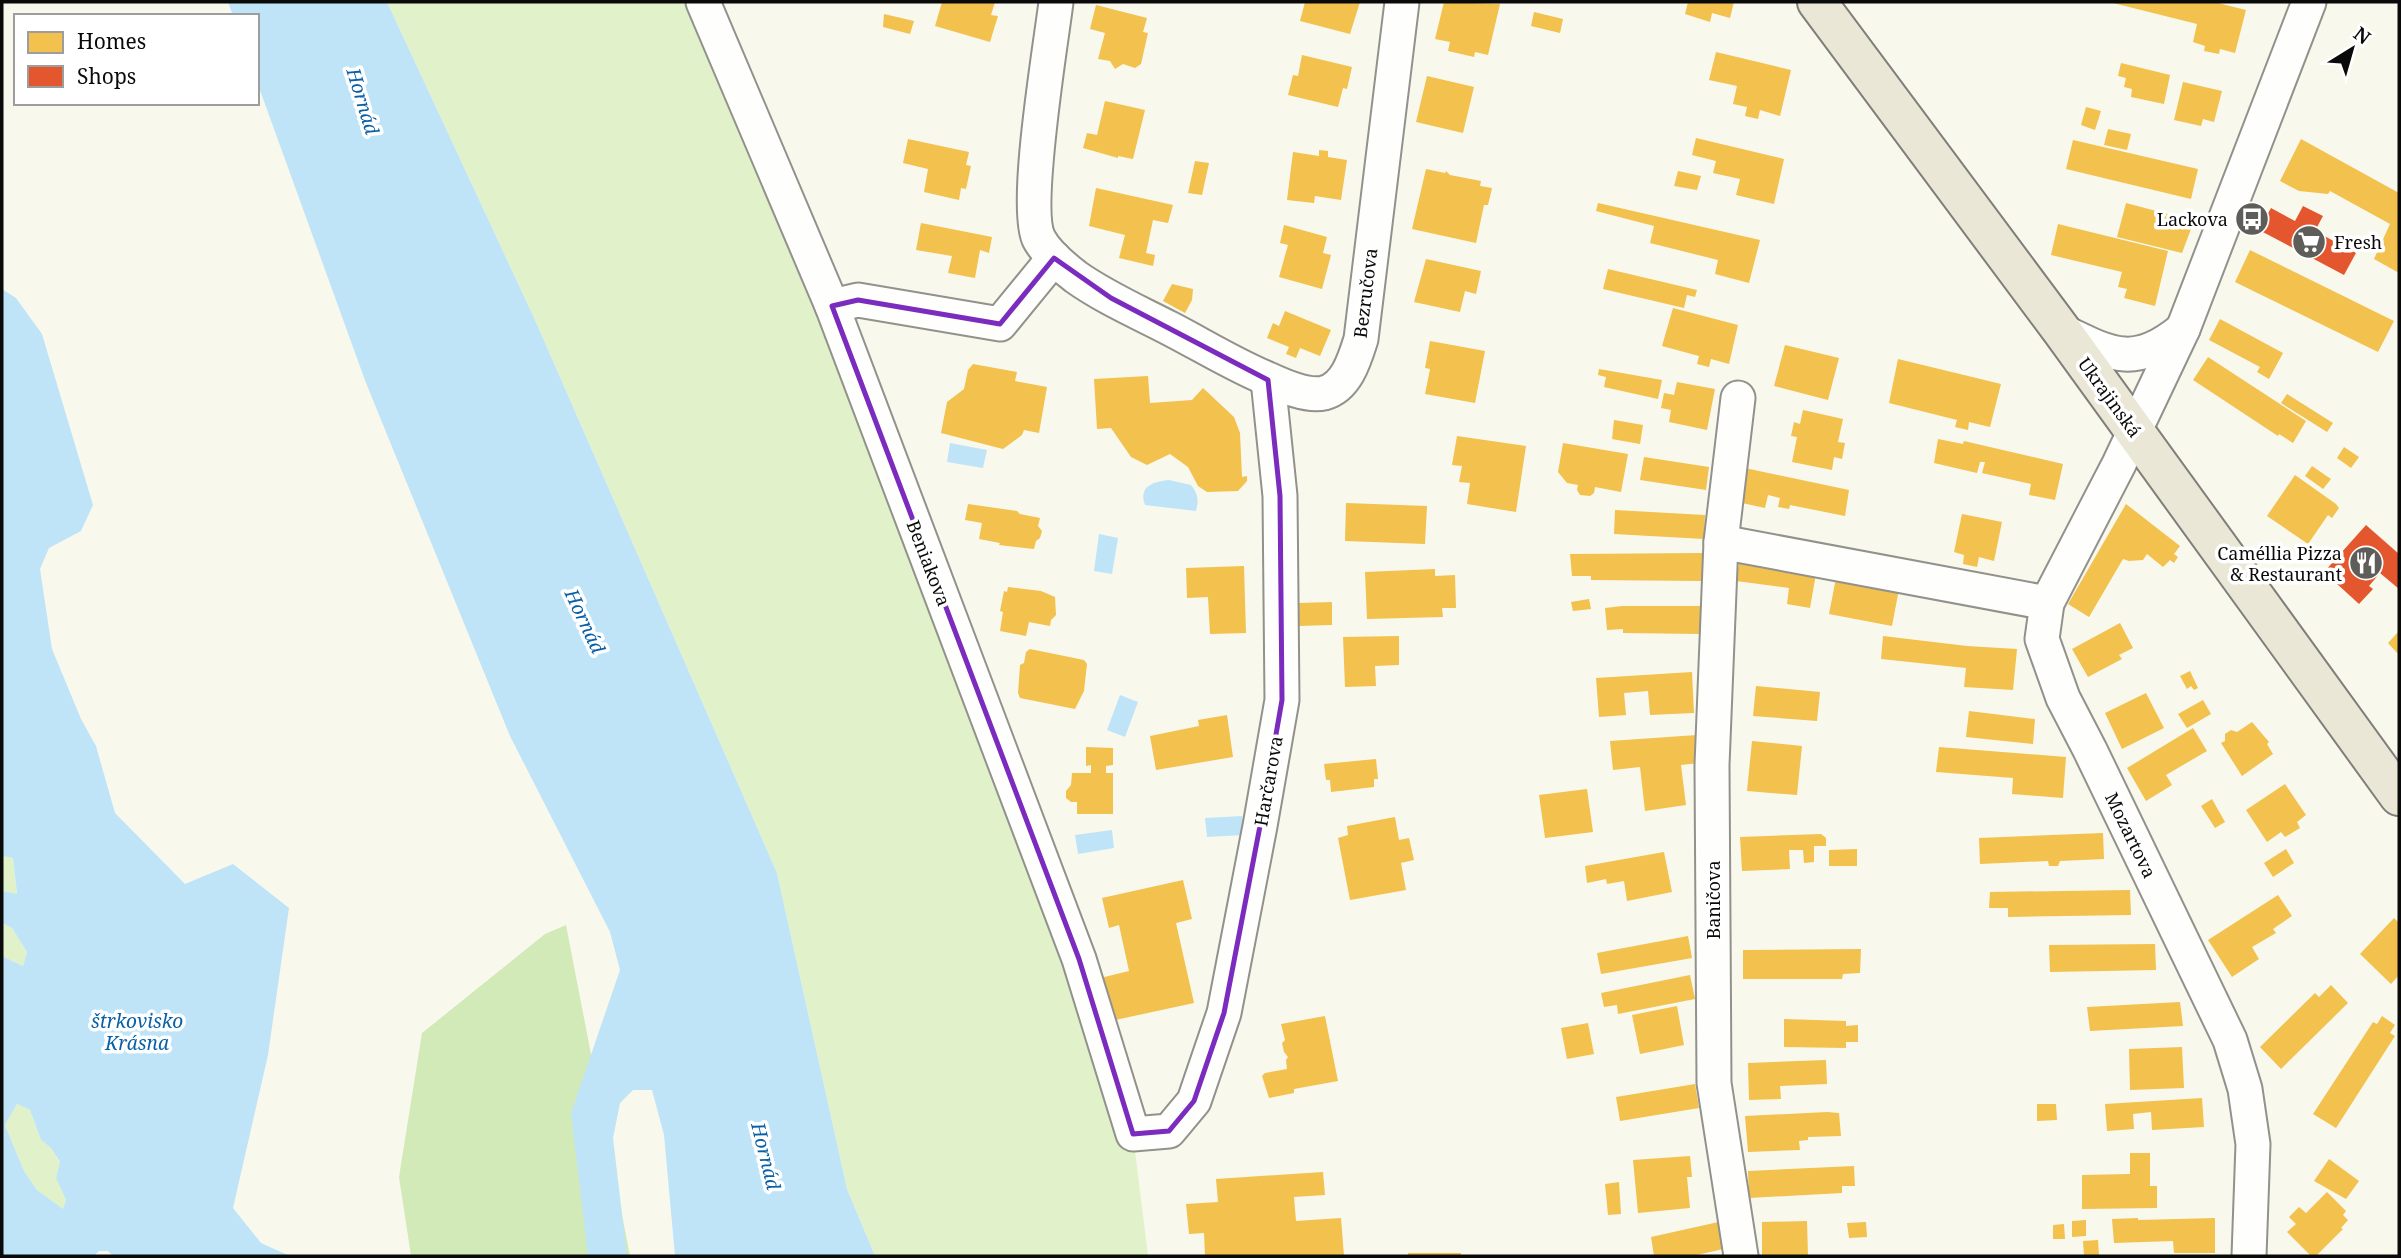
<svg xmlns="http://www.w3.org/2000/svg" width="2401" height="1258" font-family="'Noto Serif',serif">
<rect width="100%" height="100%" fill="#f9f8ed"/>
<g fill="#e1f2ca">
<path d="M387,2h316l430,1132 15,122h-273l-28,-67 -70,-316 -242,-553z"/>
<path d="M2,856l11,2 4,37 -15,-4z"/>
<path d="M2,923l10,5 15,24 -4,14 -21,-10z"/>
<path d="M17,1104l13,6 11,30 10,8 9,15 -4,15 10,22 -3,10 -26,-20 -13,-19 -19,-46z"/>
</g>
<path fill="#d1eab7" d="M566,925l64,331h-219l-12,-79 23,-144 123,-99z"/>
<g fill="#bfe4f8" fill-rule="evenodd">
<path d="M228,2h159l148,318 242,553 70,316 28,67h-200l-11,-121 -12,-45h-19l-13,13 -7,35 14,118h-39l-17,-143 49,-143 -10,-38 -100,-196 -144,-353 -109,-301v-66h-24z"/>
<path d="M2,289l14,9 26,36 51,171 -12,26 -32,17 -9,21 12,80 29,70 15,27 19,67 70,71 48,-20 56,44 -21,147 -35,153 28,35 29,13h-177l-5,-5h-9l-5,5h-92v-300l21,10 4,-14 -15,-24 -10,-5v-32l15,3 -4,-36 -11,-2zM17,1104l13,6 11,30 10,8 9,14 -4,16 10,22 -3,9 -26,-19 -13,-19 -19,-46z"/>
<path d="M950,443l37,7 -4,18 -36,-6z"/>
<path d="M1169,480l22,5c7,9 8,15 5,26l-51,-6c-7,-19 8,-23 24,-25z"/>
<path d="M1099,534l19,4 -6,36 -18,-3z"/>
<path d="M1120,695l18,7 -13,35 -18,-7z"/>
<path d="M1242,816l2,19 -37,2 -2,-19z"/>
<path d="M1112,830l2,18 -36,6 -3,-19z"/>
</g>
<g fill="#f2c14e">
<path d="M942,2h53l-4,13 7,1 -8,26 -55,-16z"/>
<path d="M1305,2h55l-10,32 -50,-13z"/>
<path d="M1444,2l56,2 -12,51 -13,-3 -1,5 -26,-6 2,-9 -15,-3z"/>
<path d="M1688,2h46l-4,16 -18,-5 -2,9 -25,-8z"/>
<path d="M2109,2h105l32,8 -11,43 -15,-4 -1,5 -15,-3 1,-5 -12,-4 4,-18z"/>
<path d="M1096,5l51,13 -4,14 5,1 -7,31 -6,4 -12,-4 -8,5 -5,-8 -12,-2 7,-26 -15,-4z"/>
<path d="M1534,12l29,7 -3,14 -29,-7z"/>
<path d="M884,14l30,7 -4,13 -27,-7z"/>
<path d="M1716,52l75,18 -11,46 -20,-6 -2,9 -13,-3 2,-9 -14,-3 4,-18 -28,-6z"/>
<path d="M1302,55l50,12 -5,22 -4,-1 -5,19 -50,-12 5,-20 5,1z"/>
<path d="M2121,63l49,12 -6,29 -33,-7 1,-8 -8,-2 2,-9 -8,-2z"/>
<path d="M1427,76l47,11 -11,46 -47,-11z"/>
<path d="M2183,82l39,9 -8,31 -11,-3 -2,7 -27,-6z"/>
<path d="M1105,101l40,9 -12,49 -15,-3v2l-35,-10 4,-15 10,2z"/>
<path d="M2086,107l15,4 -6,19 -14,-5z"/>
<path d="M2108,129l23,5 -4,16 -23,-5z"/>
<path d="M1696,138l88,21 -10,45 -38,-9 4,-16 -27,-6 3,-12 -24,-6z"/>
<path d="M908,139l61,13 -3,13 5,1 -5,23 -5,-1 -2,12 -35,-8 4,-23 -25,-6z"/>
<path d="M2301,139l98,54v80l-25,-14 16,-35 -60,-33 -2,3 -29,-3 -19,-10z"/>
<path d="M2073,140l125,29 -7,30 -125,-30z"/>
<path d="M1319,150l9,1v6l19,3 -6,40 -26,-4 -1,7 -27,-3 6,-48 26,4z"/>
<path d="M1195,161l14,2 -7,32 -14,-2z"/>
<path d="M1426,169l19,4 1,-2 4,4 31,6 -1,5 12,2 -4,17h-4l-8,38 -64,-14z"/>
<path d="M1678,171l23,5 -4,14 -23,-4z"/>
<path d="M1096,188l77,17 -5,18 -15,-3 -7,33 9,2 -2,11 -34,-8 6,-23 -36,-9z"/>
<path d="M1598,203l162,37 -11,43 -34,-9 3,-14 -68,-17 4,-17 -58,-15z"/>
<path d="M2126,203l68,18 -12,32 -65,-16z"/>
<path d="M921,223l71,14 -3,16 -9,-3 -5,28 -27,-5 4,-17 -36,-6z"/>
<path d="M2058,224l110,27 -13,55 -31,-8 3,-9 -9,-2 4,-15 -71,-17z"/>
<path d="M1284,225l43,12 -4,16 8,2 -9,34 -43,-12 9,-32 -8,-2z"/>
<path d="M2250,250l144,71 -16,31 -143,-70z"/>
<path d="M1426,259l55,12 -5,23 -11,-3 -5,21 -46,-10z"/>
<path d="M1608,269l89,21 -2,7 -8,-2 -3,13 -81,-19z"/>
<path d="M1172,284l21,5 -1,11 -7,13 -22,-12z"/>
<path d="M1673,308l65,17 -9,39 -18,-5 -2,8 -12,-3 2,-8 -37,-10z"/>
<path d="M1285,311l46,19 -11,26 -20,-8 -4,10 -10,-4 3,-7 -22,-9 6,-15 6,3z"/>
<path d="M2220,319l63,34 -14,26 -12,-7 3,-5 -51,-27z"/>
<path d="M1430,341l55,10 -10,52 -50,-9 5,-25 -5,-1z"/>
<path d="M1785,345l54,13 -11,42 -54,-14z"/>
<path d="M2208,357l98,64 -13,22 -14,-9 -1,2 -85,-56z"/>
<path d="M1898,359l103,25 -11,43 -21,-5 -1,8 -13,-3 2,-7 -68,-17z"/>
<path d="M973,364l44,8 -2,9 32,6 -8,46 -15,-3 -2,5 -19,14 -62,-16 6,-31 17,-13 4,-19z"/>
<path d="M1599,369l63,11 -4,19 -54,-12 2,-10 -8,-2z"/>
<path d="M1148,376l2,27 42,-3 11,-12 31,29 6,16 2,44 5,-1v5l-9,10 -31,1 -9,-6 -10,-19 -18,-13 -23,11 -16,-8 -20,-29 -14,1 -3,-50z"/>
<path d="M1677,382l38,7 -8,41 -38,-8 2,-12 -10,-2 3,-15 10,2z"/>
<path d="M2287,394l46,29 -6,9 -46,-29z"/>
<path d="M1803,410l40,9 -5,23 7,1 -3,16 -8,-2 -2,13 -40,-8 5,-25 -6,-1 3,-14 6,2z"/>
<path d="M1614,420l29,5 -3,19 -28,-5z"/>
<path d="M1457,436l69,10 -10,66 -49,-8 3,-21 -11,-1 3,-16 -10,-1z"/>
<path d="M1938,439l25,5 1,-3 99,23 -8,36 -26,-5 2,-11 -49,-11 3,-11h-5l-3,11 -43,-10z"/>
<path d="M1563,443l65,11 -7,38 -26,-5 -1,6 -4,3 -10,-1 -3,-5 1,-5 -11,-2 -9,-11z"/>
<path d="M2344,447l15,10 -8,11 -14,-10z"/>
<path d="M1644,457l65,10 -3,23 -66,-10z"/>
<path d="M2312,466l19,13 -8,10 -18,-13z"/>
<path d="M1745,468l104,22 -4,26 -55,-11 -1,4 -11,-2 2,-9 -12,-3 -3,13 -23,-5z"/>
<path d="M2295,475l41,29 3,4 -7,10 -4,-3 -20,29 -41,-28z"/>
<path d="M1346,503l81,3 -2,38 -80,-3z"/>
<path d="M968,504l49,7 3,3 20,4 -2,8 4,5 -2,7 -4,3 -2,8 -35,-4 1,-2 -21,-4 3,-16 -17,-3z"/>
<path d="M2126,504l54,42 -6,8 4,3 -4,6 -4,-3 -7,7 -16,-13 -4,6 -14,1 -6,-2 -34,58 -21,-13z"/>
<path d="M1615,510l90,5 -1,24 -90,-5z"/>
<path d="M1962,514l40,8 -8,39 -15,-4 -2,10 -14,-3 1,-9 -10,-3z"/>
<path d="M1703,553l-1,28 -111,-1v-4h-19l-2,-22z"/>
<path d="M1740,557l77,11 -7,40 -23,-4 2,-16 -53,-7z"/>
<path d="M1244,566l2,67 -36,1 -2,-37 -21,1 -1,-30z"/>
<path d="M1435,569v7l20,-1 1,33h-14l1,9 -76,2 -2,-47z"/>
<path d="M1836,578l63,11 -7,37 -63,-12z"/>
<path d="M1008,587l33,4 14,6 1,18 -5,5 -1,6 -21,-4 -3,14 -26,-5 3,-19 -3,-1 4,-20 3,1z"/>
<path d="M1589,599l2,10 -18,2 -2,-9z"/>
<path d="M1332,602v23l-33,1 -1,-23z"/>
<path d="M1622,606h80l-1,28 -78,-1v-4l-16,1 -2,-22z"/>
<path d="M2120,623l13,25 -14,7 3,4 -34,18 -16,-28z"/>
<path d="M2399,631v24l-11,-12z"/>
<path d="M1399,636v29l-24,1 1,20 -31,1 -2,-50z"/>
<path d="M1883,636l84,10 50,3 -4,41 -49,-3 2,-19 -85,-9z"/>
<path d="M1030,649l54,11 3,4 -3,27 -9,18 -55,-11 -2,-5 2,-28 4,-2 2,-11z"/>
<path d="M2190,671l8,17 -4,2 -3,-4 -4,3 -7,-13z"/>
<path d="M1692,672l2,41 -44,2 -2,-24 -24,2 2,22 -27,2 -3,-39z"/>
<path d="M1756,686l64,6 -3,29 -64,-5z"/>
<path d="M2146,693l18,35 -42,21 -17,-36z"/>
<path d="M2203,700l8,14 -24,14 -9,-14z"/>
<path d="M1969,711l66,8 -2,25 -67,-7z"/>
<path d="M1227,715l6,42 -77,13 -6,-34 49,-10 -1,-6z"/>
<path d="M2252,722l17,20 -2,2 6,10 -31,22 -21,-33 4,-2v-7l6,-4 6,2z"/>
<path d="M2193,728l14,23 -41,24 6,10 -26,16 -19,-33z"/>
<path d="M1697,735l2,28 -18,2 5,40 -41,6 -5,-44 -27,3 -3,-29z"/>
<path d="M1752,741l50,5 -5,49 -50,-4z"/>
<path d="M1086,747l27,1v17l-7,1v7h7v41h-36v-12h-6l-5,-4v-7l5,-6 1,-12h19v-8l-5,1z"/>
<path d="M1939,747l127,10 -3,41 -51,-4 1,-16 -77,-6z"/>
<path d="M1376,759l2,20h-4v8l-43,5 -1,-12h-4l-2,-16z"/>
<path d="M2285,784l21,31 -9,7 3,6 -15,9 -4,-5 -14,10 -21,-32z"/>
<path d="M1587,789l6,43 -48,6 -6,-43z"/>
<path d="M2212,799l13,23 -10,6 -14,-22z"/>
<path d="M1395,817l4,23 10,-2 5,22 -13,3 5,27 -56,10 -12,-62 10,-3 -1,-9z"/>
<path d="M2103,833l1,26 -44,2 -2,5h-9l-1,-5 -68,3 -1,-26z"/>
<path d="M1821,834l5,4v8h-12v16l-10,1 -1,-13h-14l1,19 -48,2 -2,-34z"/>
<path d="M1857,849v17h-28v-16z"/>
<path d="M2286,849l8,14 -21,14 -9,-14z"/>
<path d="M1664,852l8,40 -45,9 -3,-20 -17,3 -1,-5 -19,4 -2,-17z"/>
<path d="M1183,880l9,39 -16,4 18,80 -88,19 -10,-43 33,-8 -10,-46 -10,3 -7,-30z"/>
<path d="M2130,890l1,25 -123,2v-9h-19l1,-16z"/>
<path d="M2278,895l14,21 -19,13 3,4 -24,14 7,12 -27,18 -24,-37z"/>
<path d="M2394,918l5,5v52l-8,9 -31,-30z"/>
<path d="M1688,936l4,22 -91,16 -4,-21z"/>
<path d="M2155,944l1,26 -106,2 -1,-27z"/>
<path d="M1861,949l-1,24 -17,1 -1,5h-99v-29z"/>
<path d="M1690,975l5,24 -77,15 -1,-9 -13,2 -3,-14z"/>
<path d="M2331,985l17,18 -67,66 -21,-22 55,-54 4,4z"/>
<path d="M2180,1002l3,24 -93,5 -3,-24z"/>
<path d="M1677,1006l7,39 -44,9 -8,-39z"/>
<path d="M1325,1016l13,65 -44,8v4l-25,5 -7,-22 3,-3 22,-4 -1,-9 2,-3 -4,-5 -2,-9 3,-3 -4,-16z"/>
<path d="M2382,1016l13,9 -5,8 5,3 -59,92 -23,-14 60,-92 4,2z"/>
<path d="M1784,1019l62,2v5l12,-1v17h-12v6l-62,-1z"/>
<path d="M1588,1023l6,31 -27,5 -6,-31z"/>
<path d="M2182,1047l2,41 -54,2 -1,-41z"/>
<path d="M1826,1060l1,24 -47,2 1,13 -32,1 -1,-37z"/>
<path d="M1695,1084l4,24 -79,13 -4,-24z"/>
<path d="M2202,1098l2,29 -52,3 -1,-18 -18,2 1,15 -27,2 -2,-27z"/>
<path d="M2037,1104h19l1,16 -20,1z"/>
<path d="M1827,1112l12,1 2,23 -33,1v3l-9,1 1,9 -52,2 -3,-36z"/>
<path d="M2130,1153h20v33h7v22l-75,1v-34l48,-1z"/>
<path d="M1690,1156l2,21h-5l3,31 -52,5 -5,-53z"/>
<path d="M2329,1159l30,22 -13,18 -32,-18z"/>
<path d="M1854,1166l1,20h-13v7l-93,5 -1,-27z"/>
<path d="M1323,1172l2,23 -31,2 2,24 45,-3 3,38h-139l-1,-23 -15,1 -3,-30 32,-2 -2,-23z"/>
<path d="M1619,1182l2,32 -13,1 -3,-31z"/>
<path d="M2327,1192l19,19 -3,4 5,5 -7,8 2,1 -27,27h-5l-24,-24 9,-8 -7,-7 10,-10 7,6z"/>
<path d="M2138,1218v2l77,-2v35h-41l-1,-12 -59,2 -2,-24z"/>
<path d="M2086,1220v16l-14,1v-16z"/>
<path d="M1723,1221l5,27 -36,8h-38l-3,-19z"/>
<path d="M1807,1221l1,35h-46v-34z"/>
<path d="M1866,1222l1,15 -18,1 -2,-15z"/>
<path d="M2064,1224l1,15h-12v-14z"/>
<path d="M2098,1240l1,16h-15l-1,-15z"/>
<rect x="1408" y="1253" width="53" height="3"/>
</g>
<g fill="#e4572e">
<path d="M2303,206l20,10 -8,15 41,22 -12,22 -85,-45 12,-22 24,13z"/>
<path d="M2366,525l33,29v35l-19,-16 -11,13 4,3 -14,15 -35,-32z"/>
</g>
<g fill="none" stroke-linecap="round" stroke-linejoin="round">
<g stroke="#92918c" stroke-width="37">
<g id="minor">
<path d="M703,2l129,304 247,653 54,175 36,-3 25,-30 30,-88 36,-187 22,-126 -2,-204 -12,-116"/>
<path d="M1056,2c-5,42 -33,206 -17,237 8,15 24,28 37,38 28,20 62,35 93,51 33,17 65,37 99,51 15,7 39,18 56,14 23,-6 31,-35 37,-54l41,-337"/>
<path d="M832,306l26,-6 142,24 54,-66"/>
<path d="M2062,331c51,25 73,37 121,-2"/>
<path d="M1738,398l-17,144 -9,223 2,318 27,173"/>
<path d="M1721,542l326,61"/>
<path d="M2249,1256l4,-112 -8,-55 -15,-49 -140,-290 -27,-52 -21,-59 5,-36 72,-139 64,-135 126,-327"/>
</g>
</g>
<g stroke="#7f7e7a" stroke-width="42">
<path id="major" d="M1817,2l245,329 337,465"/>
</g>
<use href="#minor" stroke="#fefefc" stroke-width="33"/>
<use href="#major" stroke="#ebe7d6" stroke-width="38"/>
</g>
<path fill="none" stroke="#7b2cbf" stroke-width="5" stroke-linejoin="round" d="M1054,258l57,40 157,82 12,116 2,204 -22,126 -36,187 -30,88 -25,30 -36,3 -54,-175 -247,-653 26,-6 142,24z"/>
<defs>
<g id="bus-disc" transform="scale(1.75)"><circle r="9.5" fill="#5e5d59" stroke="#fff"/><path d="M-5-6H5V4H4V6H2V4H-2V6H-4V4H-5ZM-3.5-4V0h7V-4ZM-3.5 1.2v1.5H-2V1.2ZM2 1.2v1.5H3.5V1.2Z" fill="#fff"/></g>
<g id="supermarket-disc" transform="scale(1.75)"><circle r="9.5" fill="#5e5d59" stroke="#fff"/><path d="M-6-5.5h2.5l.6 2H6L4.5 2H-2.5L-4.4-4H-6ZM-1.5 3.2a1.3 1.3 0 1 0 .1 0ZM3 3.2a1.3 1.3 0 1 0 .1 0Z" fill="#fff"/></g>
<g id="restaurant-disc" transform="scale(1.75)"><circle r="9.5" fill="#5e5d59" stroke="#fff"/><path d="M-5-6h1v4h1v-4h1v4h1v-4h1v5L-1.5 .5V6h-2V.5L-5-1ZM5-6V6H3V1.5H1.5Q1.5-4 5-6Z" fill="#fff"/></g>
</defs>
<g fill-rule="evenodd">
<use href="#bus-disc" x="2252" y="219"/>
<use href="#supermarket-disc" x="2309" y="242"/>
<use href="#restaurant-disc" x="2366" y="563"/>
</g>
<g text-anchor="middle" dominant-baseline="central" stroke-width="7" stroke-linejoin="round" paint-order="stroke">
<g font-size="18" fill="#0a0a0a" stroke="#fff" text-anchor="end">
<text x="2228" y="219">Lackova</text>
<text x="2334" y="242" text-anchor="start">Fresh</text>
<text x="2342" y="553">Caméllia Pizza<tspan x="2342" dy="21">&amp; Restaurant</tspan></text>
</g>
<g font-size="18" fill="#0a0a0a" stroke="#fff">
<text transform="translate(1365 293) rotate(-83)">Bezručova</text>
<text transform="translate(2110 397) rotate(54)">Ukrajinská</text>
<text transform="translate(929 563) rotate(69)">Beniakova</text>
<text transform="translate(1268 781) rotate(-80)">Harčarova</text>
<text transform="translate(2131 835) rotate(64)">Mozartova</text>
<text transform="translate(1713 900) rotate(-90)">Baničova</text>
</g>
<g font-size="19" font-style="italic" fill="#0960a7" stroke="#fff">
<text transform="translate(363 101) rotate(73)">Hornád</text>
<text transform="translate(585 621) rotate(65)">Hornád</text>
<text x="137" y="1021">štrkovisko<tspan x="137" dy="22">Krásna</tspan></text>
<text transform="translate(766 1156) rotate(76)">Hornád</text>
</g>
</g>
<rect width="2401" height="1258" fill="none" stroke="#0a0a0a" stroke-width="7"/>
<rect x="14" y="14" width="245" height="91" fill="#ffffff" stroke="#9d9d9d" stroke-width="2"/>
<rect x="28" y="32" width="35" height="21" fill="#f2c14e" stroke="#9d9d9d" stroke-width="2"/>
<text x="77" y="49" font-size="21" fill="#0a0a0a">Homes</text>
<rect x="28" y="66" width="35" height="21" fill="#e4572e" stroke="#9d9d9d" stroke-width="2"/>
<text x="77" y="84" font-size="21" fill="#0a0a0a">Shops</text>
<g transform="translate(2352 49) rotate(37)" stroke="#ffffff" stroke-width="5" paint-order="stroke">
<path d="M0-5L12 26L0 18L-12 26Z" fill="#0a0a0a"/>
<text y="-10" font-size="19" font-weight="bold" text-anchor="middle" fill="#0a0a0a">N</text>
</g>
</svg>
